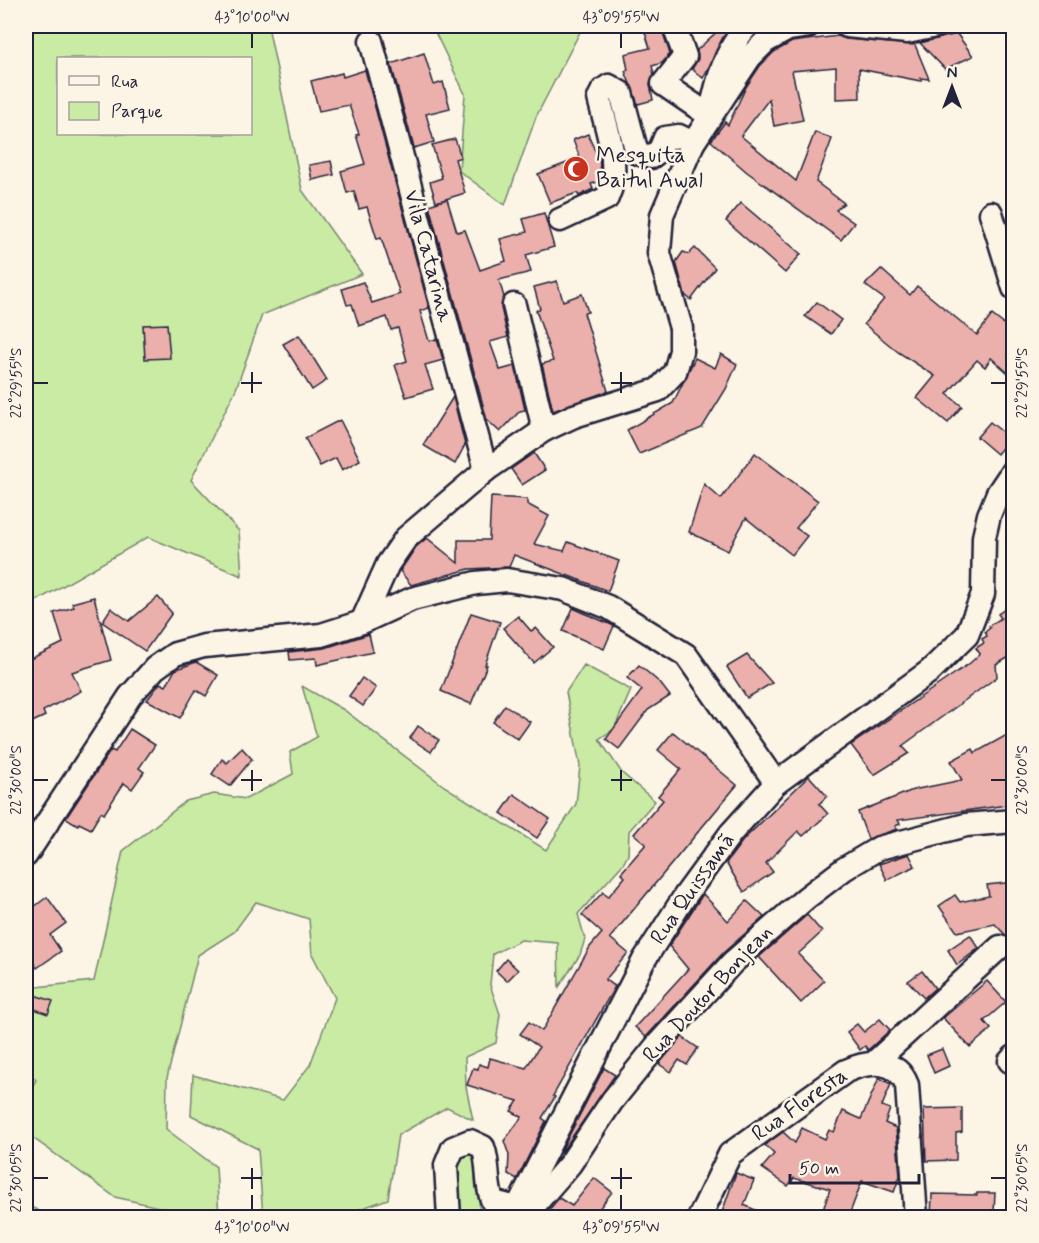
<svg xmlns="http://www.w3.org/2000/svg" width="1039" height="1243" font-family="Mynerve,sans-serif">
<rect width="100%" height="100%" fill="#fcf5e5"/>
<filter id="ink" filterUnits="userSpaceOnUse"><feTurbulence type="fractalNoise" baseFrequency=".0167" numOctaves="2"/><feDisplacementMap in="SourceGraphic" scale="12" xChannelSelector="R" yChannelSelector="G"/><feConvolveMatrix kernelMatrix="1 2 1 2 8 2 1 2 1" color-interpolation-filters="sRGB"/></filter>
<g filter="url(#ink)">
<g fill="#caeba4" stroke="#768670" stroke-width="1.5" fill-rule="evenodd">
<path d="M26,26h242l34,164 60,84 -100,41 -26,74 -45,91 48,51 3,45 -94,-39 -122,70zM58,58h192v76h-192z"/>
<path d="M432,26h151l-47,91 -31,88 -46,-34 6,-77z"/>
<path d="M584,665l47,25 -17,39 -15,10 23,34 33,28 -26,30 -1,24 -5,9 -45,50 7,25 -5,16 -21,32 -1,-44 -37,-3 -28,14 -3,31 10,29 -4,29 -31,14 1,30 7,33 -26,-13 -49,28 -10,64 -50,18h-75l-5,-68 -67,-34 2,-40 90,25 27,-35 25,-67 -23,-44 -3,-35 -53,-17 -22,30 -36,23 -31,123 -1,51 50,38 3,50h-17l-87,-20 -89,-64v-37l10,-16 -10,-10v-73l10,-10 58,-6 29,-130 63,-50 28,-7 32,5 47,-25 -3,-22 27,-15 -15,-51 42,24 100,76 102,64 30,-46 4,-38 -14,-74z"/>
<path d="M474,1152l6,13 -1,52h-22l-1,-56 5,-7z"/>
<path d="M26,1205l27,12h-27z"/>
</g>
<g fill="#ecb0ac" stroke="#22223b" stroke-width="1.5">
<path d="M643,26h18l9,28 -8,9 -10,3 2,8 -4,9 3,17 -15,4 -13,-33 3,-1 -3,-16 25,-6z"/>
<path d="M723,26h7l-27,52 -11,-9 6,-10 -1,-9z"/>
<path d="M957,34l16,22 -28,13 -25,-26z"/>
<path d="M838,36l8,3 69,6 14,34 -8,-1v3l-62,-12 1,29 -24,1v-32l-44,4 11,49 -29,6 -5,-27 -28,37 55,45 19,-49 17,7 -16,43 28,21 -8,7 18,13 -13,17 -94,-68 -36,-31 14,-19 3,3 18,-38 14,-21 14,-14 18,-10z"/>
<path d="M424,53l10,32 9,-3 7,26 -24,6 8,28 -20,6 -23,-84z"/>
<path d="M365,70l64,238 -9,3 9,30 8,-2 6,21 -18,5 8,24 -27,8 -11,-32 12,-4 -9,-33 -7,2 -4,-13 -28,9 -7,-22 -5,1 -5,-16 21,-7 9,21 28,-9 -19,-56 -4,1 -10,-32 -8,2 -5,-18 -7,2 -6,-22 24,-7 -9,-29 3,-1 -10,-29 -30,6 -8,-30 31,-8 1,4z"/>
<path d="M588,134l12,29 -2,19 -7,2 2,5 -14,7 -2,-3 -27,10 -12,-29 42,-16 -7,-18z"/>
<path d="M455,139l6,18 -6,2 10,34 -29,9 -6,-20 12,-4 -10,-33z"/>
<path d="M331,161l3,14 -22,5 -3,-15z"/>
<path d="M447,199l10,33 8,-2 15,40 26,-9 -6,-22 27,-7 -4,-13 21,-6 10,34 -28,8 5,17 -32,8 5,17 -3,11 7,29 -18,5 10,28 15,-4 10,44 -5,1 -20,21 -13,-12 -58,-215z"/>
<path d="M741,203l60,51 -16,19 -59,-52z"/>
<path d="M695,248l20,20 -24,32 -6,-5 -9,-33 7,-10 6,2z"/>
<path d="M881,269l29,26 7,-9 60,49 15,-20 22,17v15l-6,8 6,4v19l-23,-20 -6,9 -8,-7 -30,34 15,12 -14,17 -31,-25 18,-22 -37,-24 -34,-28 20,-25 -19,-14z"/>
<path d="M557,281l6,20 19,-7 6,18 -4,1 24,78 -55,20 -11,-47 11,-3 -17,-51 4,-1 -6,-22z"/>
<path d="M817,302l24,18 -10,14 -26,-18z"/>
<path d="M167,324l3,34 -25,1 -2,-34z"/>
<path d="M299,335l28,45 -15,10 -29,-46z"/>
<path d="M721,354l16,10 -11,25 -24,39 -63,26 -12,-24 46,-27 22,-45 20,10z"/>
<path d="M453,397l12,48 -10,19 -32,-19z"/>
<path d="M340,420l20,40 -18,10 -6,-12 -16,8 -15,-28z"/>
<path d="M990,422l20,16 -13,16 -20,-17z"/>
<path d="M534,453l11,17 -23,15 -11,-16z"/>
<path d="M755,453l63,48 -22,27 11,8 -15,19 -46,-37 -18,33 -39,-19 15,-48 17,15z"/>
<path d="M491,497l36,2v5l22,12 -15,28 30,7 4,-9 51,19 -11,30 -94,-36 -5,12 -40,2 -58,16 -11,-14 16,-24 11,-9 31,25v-23h31z"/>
<path d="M94,597l17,63 -39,12 9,19 -38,20 2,5 -19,9v-64l37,-18 -9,-30 20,-6 -2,-4z"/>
<path d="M158,597l14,16 -27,38 -43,-29 9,-14 18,13z"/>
<path d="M1014,603v51l-18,11 1,12 -95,69 7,7 -35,22 -23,-30 119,-82 10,-9 -4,-6 8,-5 -2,-4 5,-3 -2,-4 5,-4 -1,-2 12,-8 -3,-4z"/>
<path d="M573,608l41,18 -10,23 -41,-18z"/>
<path d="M471,613l29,9 -15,43h2l-16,39 -30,-13z"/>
<path d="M518,616l13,15 5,-3 17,19 -19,16 -31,-35z"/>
<path d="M369,634l4,18 -56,13 -1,-7 -26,2 -1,-8 36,-4z"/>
<path d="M747,655l25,28 -25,15 -20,-31z"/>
<path d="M196,662l22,13 -12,21 -10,-6 -16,28 -33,-18 13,-17 6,3 9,-16z"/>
<path d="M639,665l21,18 10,13 -22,14 -29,39 -13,-10 36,-49 -15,-12z"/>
<path d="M362,678l14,10 -13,18 -14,-10z"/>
<path d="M505,705l25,17 -12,17 -25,-17z"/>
<path d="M418,726l21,14 -8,12 -21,-14z"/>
<path d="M130,729l25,16 -16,23 5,4 -12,17 -8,-6 -20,31 -3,-2 -10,17 -12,-6 -1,2 -12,-7 45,-68 4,2z"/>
<path d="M1014,731v73l-116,16 2,4 -5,2 2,3 -29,10 -10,-27 55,-22 49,-10 -11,-19 22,-12 2,4z"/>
<path d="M673,732l64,53 -127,153 18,15 -23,27 10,6 -62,110 2,1 -13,21 4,3 -29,58 -9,-5 1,-19 -5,-14 18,-24 -11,-6 7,-10 -51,-16 6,-17 5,1 1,-5 9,3 2,-9 36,10 13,-21 -19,-13 9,-12 13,9 48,-84 12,-14 -20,-18 21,-23 5,5 17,-20 -4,-4 25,-29 -12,-10 29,-34 -5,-4 23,-27 -23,-19z"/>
<path d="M242,748l10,11 -22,27 -18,-12 10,-15 5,4z"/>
<path d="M809,776l18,20 -8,8 9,10 -25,22 -5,-5 -32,32 7,9 -29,20 -18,-29 18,-24z"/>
<path d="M514,794l36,25 -13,19 -36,-25z"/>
<path d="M909,854l6,12 -28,14 -8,-16z"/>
<path d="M1014,882v62l-19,-20 -38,8 -18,-26 16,-11 5,7 29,-6 -2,-11z"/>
<path d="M703,894l25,27 19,-20 17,16 -41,36 -77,84 -11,-10 53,-58 -19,-23z"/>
<path d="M47,897l19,26 -16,12 11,16 -24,17 -11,-16v-39z"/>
<path d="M807,915l15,17 -24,22 26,27 -23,22 -42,-46z"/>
<path d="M970,935l9,13 -22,17 -9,-15z"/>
<path d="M506,959l12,11 -11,11 -11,-10z"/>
<path d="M922,971l13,17 -11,10 -16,-17z"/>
<path d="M987,981l19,21 -22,19 7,8 -21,18 -27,-29z"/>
<path d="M34,995l19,6 -5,13 -19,-7z"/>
<path d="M880,1019l10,11 -22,20 -3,-4 -5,4 -13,-18 10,-8 7,8z"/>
<path d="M682,1037l16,11 -11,17 -8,-5 -8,12 -12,-8z"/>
<path d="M942,1049l7,17 -15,7 -7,-18z"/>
<path d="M604,1068l11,7 -54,78h-1z"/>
<path d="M879,1078l12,6 -9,22 8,3 -5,14 11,5 4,48 -6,16 -32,-11 -14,37h-15l-10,-8 7,-21 -36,-11 -6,8 -26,-18 12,-14 -9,-9 18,-13 12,11 7,-15 23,11 4,-9 5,2 9,-21 18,8z"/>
<path d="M962,1108v24l-6,1v27l-30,1 -2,-52z"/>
<path d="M736,1173l18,7 -10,25 30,13h-54z"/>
<path d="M594,1178l18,14 -20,26h-50l17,-20 13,8z"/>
<path d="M977,1193h18l-1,19 -35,-2v8h-28l1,-24 45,1z"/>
</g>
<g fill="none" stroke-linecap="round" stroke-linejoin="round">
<g stroke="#22223b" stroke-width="27">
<g id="minor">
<path d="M674,26l11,30 -22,28 47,32c7,-34 14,-64 37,-90"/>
<path d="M847,26l60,6 29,-6"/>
<path d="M371,41l115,429"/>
<path d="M991,213l23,75"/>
<path d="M560,220l47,-22c15,-32 0,-66 -8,-100l4,-8 6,-4 12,7 16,60 14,4 9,-7 5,-12 14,-2 14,7"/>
<path d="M514,305l30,125"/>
<path d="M362,622l26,-58 18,-26 80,-68 58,-40 30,-14 84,-26 17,-18 6,-21v-23l-22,-75 3,-38 31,-72 57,-86 16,-16 22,-12 20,-3"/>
<path d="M26,855l104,-159 25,-28 20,-14 29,-8 117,-11 41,-13 50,-23 64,-16 31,-3 56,9 45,18 78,48 90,128"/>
<path d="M1010,1061l4,-4"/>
<path d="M875,1062l125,-115"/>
<path d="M517,1208l20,-6 33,-38 42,-63 46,-57 75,-82 73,-64 38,-29 35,-21 87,-23 48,-4"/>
<path d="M449,1218l-3,-53 7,-17 17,-7 13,6c7,18 2,38 10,55l24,6 127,-248 41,-64 46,-63 45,-50 154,-112 37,-36 16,-41 1,-57 5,-22 9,-22 16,-24"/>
<path d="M699,1218l31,-64 116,-83c22,-10 51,-13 61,14l9,133"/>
</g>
</g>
<use href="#minor" stroke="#fcf5e5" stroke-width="22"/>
</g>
</g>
<path fill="none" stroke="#22223b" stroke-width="2" d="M252,33v15M621,33v15M252,372v21M621,372v21M33,383h15M241,383h21M611,383h21M991,383h15M252,770v21M621,770v21M33,780h15M241,780h21M611,780h21M991,780h15M252,1168v21M621,1168v21M33,1178h15M241,1178h21M611,1178h21M991,1178h15M252,1195v15M621,1195v15"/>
<defs>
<g id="mosque-disc" transform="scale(1.35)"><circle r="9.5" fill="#c8321e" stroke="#fcf5e5"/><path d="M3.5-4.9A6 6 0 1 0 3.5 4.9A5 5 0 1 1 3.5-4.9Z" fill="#fff"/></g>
</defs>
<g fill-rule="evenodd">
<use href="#mosque-disc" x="576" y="169"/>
</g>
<g text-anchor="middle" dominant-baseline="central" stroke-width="5" stroke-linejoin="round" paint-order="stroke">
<g font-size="22" fill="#22223b" stroke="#fcf5e5" text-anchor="start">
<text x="596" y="156">Mesquita<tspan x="596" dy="25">Baitul Awal</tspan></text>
</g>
<g font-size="22" fill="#22223b" stroke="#fcf5e5">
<text transform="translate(428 256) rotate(75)">Vila Catarina</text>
<text transform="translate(693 889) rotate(-55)">Rua Quissamã</text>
<text transform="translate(708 994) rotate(-47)">Rua Doutor Bonjean</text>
<text transform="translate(800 1105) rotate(-35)">Rua Floresta</text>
</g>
</g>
<rect width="1039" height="1243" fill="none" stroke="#fcf5e5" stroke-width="66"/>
<rect x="57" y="57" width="195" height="78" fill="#fcf5e5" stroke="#a5a1a1" stroke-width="1.5"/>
<rect x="69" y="76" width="30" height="9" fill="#fcf5e5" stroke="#a5a1a1" stroke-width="1.5"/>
<text x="111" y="87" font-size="18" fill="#22223b">Rua</text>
<rect x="69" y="102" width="30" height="18" fill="#caeba4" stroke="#a5a1a1" stroke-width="1.5"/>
<text x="111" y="117" font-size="18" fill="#22223b">Parque</text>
<g transform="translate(952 87)" stroke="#fcf5e5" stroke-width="4.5" paint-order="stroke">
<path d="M0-4.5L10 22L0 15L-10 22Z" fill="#22223b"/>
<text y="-9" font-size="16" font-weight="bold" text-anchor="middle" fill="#22223b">N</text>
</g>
<path d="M790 1174v9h129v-9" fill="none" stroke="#22223b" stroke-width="3"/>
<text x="799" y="1174" font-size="18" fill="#22223b" stroke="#fcf5e5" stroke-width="4.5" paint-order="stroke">50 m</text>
<rect x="33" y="33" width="973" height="1177" fill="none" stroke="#22223b" stroke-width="2"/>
<g font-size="15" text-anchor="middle" fill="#22223b">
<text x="252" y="22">43°10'00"W</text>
<text x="621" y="22">43°09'55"W</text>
<text transform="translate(16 383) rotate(-90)" y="5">22°29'55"S</text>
<text transform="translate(1022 383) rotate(-90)" y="5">22°29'55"S</text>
<text transform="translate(16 780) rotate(-90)" y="5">22°30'00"S</text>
<text transform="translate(1022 780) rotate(-90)" y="5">22°30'00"S</text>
<text transform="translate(16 1178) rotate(-90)" y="5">22°30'05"S</text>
<text transform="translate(1022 1178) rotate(-90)" y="5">22°30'05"S</text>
<text x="252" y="1232">43°10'00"W</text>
<text x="621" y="1232">43°09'55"W</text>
</g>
</svg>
